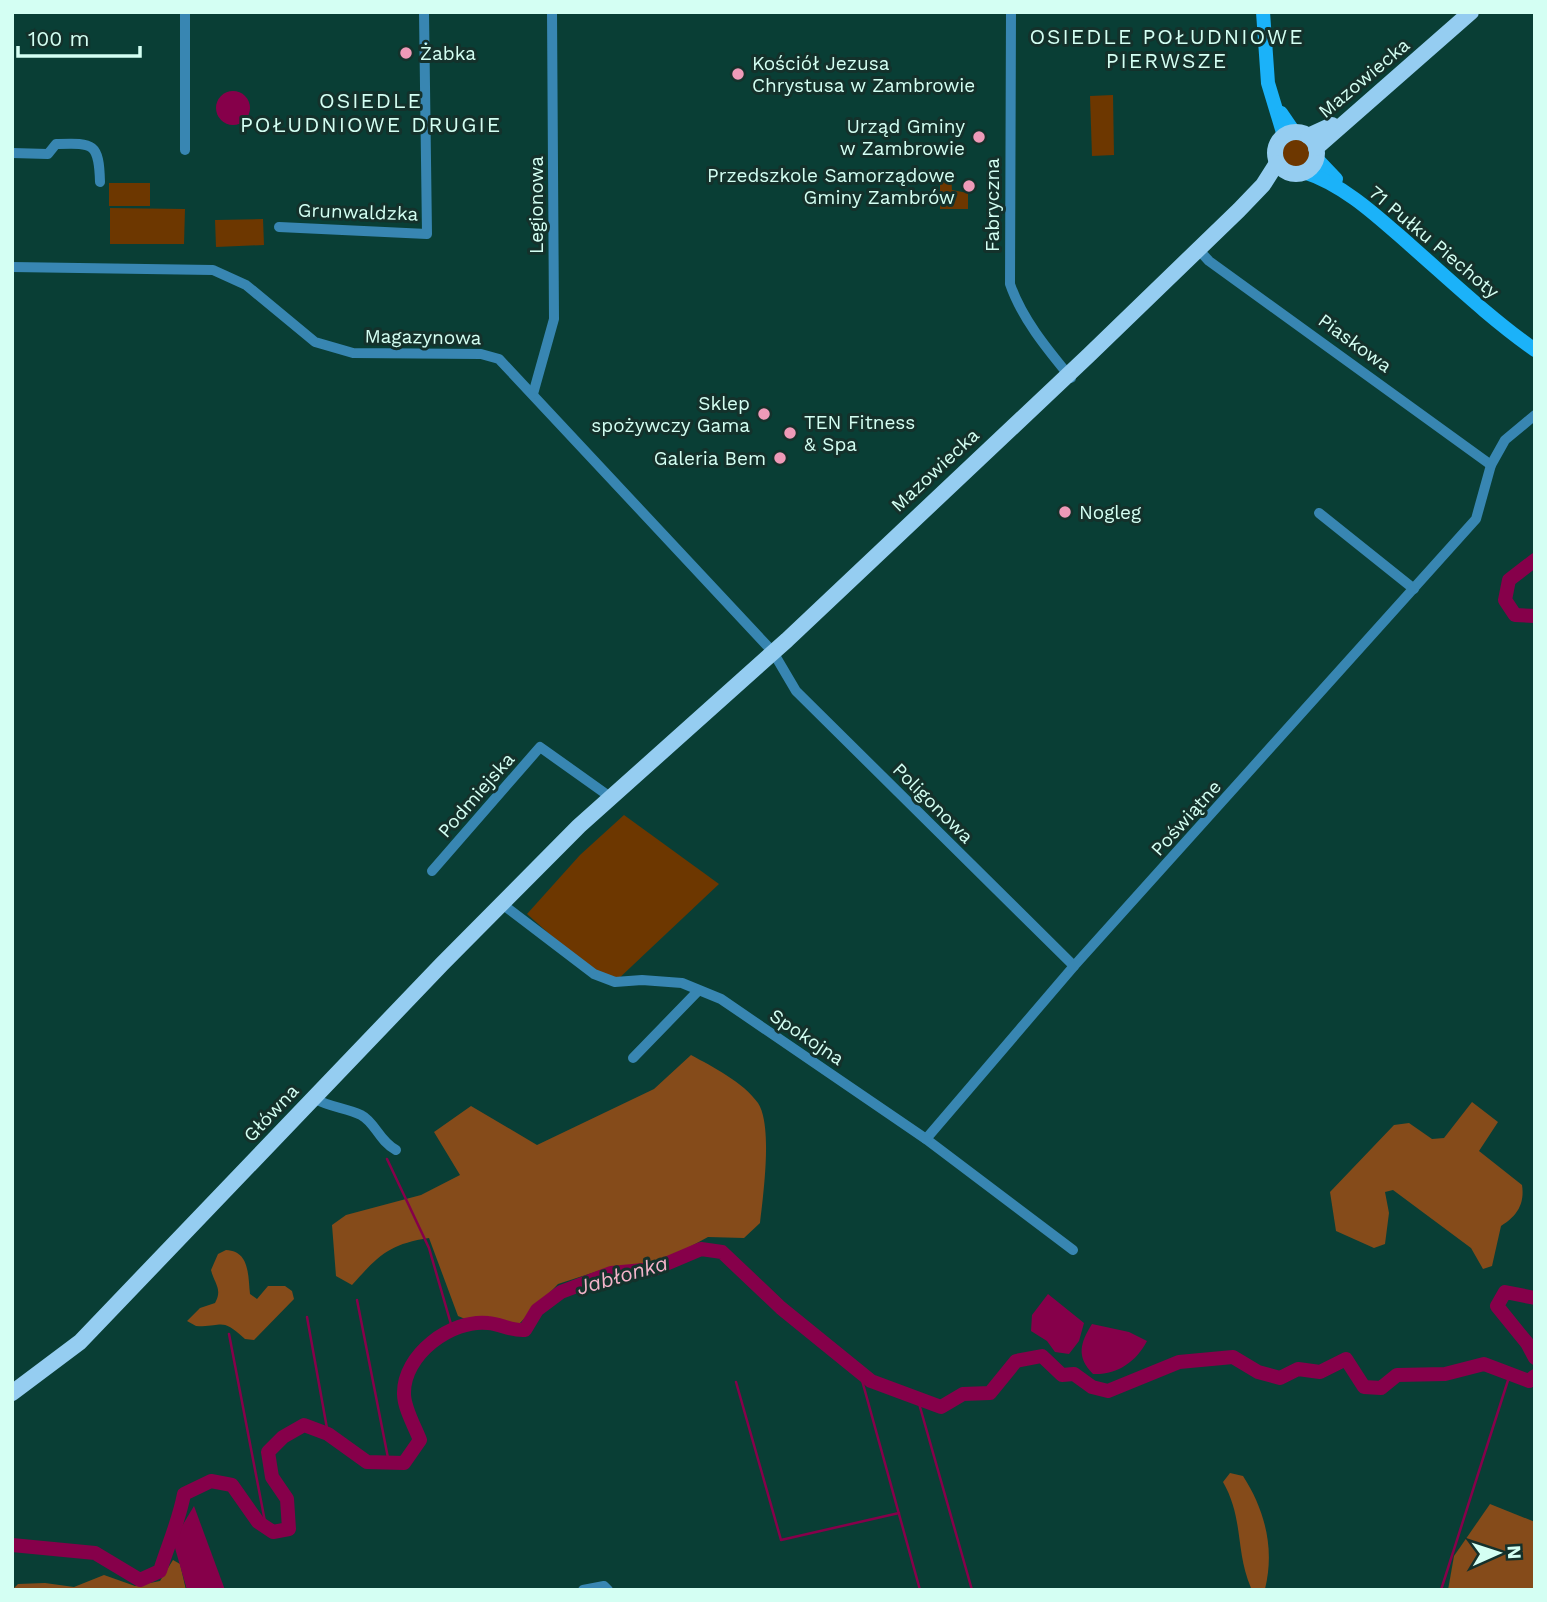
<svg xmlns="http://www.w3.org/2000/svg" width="1547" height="1602" font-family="'Work Sans',sans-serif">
<rect width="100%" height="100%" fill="#093e35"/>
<g fill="#6d3700">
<path d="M1113,95l1,60 -22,1 -2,-60z"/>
<circle cx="1296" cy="153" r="14"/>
<path d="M940,175l11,1 1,14 16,3v16h-28z"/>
<rect x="109" y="183" width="41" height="23"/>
<path d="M110,208l75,1 -1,35h-74z"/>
<path d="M263,219l1,26 -48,2 -1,-27z"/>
<path d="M624,815l95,69 -104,98 -21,-8 -67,-60 53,-59z"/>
</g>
<g fill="#854b1a">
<path d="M691,1055c22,12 52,27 67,48 15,23 5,93 2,120l-16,15 -36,-1 -50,27 -57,6 -43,14 -39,40 -30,-7 -19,4 -12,-5 -29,-78c-40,6 -51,18 -77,47l-16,-9 -4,-51 14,-10 75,-20 39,-20 -26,-43 37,-26 66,39 117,-56z"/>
<path d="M1472,1102l26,20 -19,29 43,34c3,19 -5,31 -21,41l-9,40 -9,3 -12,-21 -78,-58 -8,2 4,21 -4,31 -11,4 -38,-17 -6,-39 64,-67 15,-2 23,16 12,-1z"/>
<path d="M226,1250c24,1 22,26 24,44l7,5 11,-13h17l7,5 2,8 -40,41 -9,-1c-25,-23 -22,-11 -49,-13l-9,-5 13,-13 15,-5c8,-14 -1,-20 -4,-33l7,-16z"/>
<path d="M1230,1473l13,3c22,34 32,73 22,113l-14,-1c-16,-38 -7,-69 -28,-106z"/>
<path d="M1490,1504l45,18v68h-87l6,-34z"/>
<path d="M173,1560l7,4 6,26h-174l6,-6 27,-1 29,4 30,-12 31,11 25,-5z"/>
</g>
<g fill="#86004a">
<circle cx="233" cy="108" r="17"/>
<path d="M1048,1294l36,29 -5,18 -10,13 -14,-2 -8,-11 -16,-10 1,-16z"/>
<path d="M1092,1324l37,8 18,9c-11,21 -30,34 -54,33 -17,-17 -13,-31 -1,-50z"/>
<path d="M194,1506l31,84h-38l-14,-49z"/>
</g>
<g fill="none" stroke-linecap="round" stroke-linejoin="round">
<g stroke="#86004a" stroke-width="2.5">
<path d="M387,1159l42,89 24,83"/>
<path d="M357,1300l32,163"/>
<path d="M307,1317l21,117"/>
<path d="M229,1334l37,193"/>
<path d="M860,1373l60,217"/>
<path d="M736,1382l45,158 118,-27"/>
<path d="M918,1400l54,190"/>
<path d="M1441,1590l69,-216"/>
</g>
<g stroke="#86004a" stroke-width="14">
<path d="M1535,560l-26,20 -4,20 10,15 20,1"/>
<path d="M1535,1298l-30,-6 -8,14 30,37 8,15"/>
<path d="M12,1545l83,8 45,27 20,-9c8,-26 19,-50 24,-77l27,-13 21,4 26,37 15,10 16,-3 -2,-30 -15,-22 -4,-25 15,-15 21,-12 24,9 39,28 37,1 16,-23c-5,-13 -16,-32 -16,-46 -1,-39 47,-75 84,-71 13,1 23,8 37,7l12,-20 24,-18 50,-19 43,-4 47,-20 21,3 59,56 90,73 70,26 22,-13 27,-1 26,-32 26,-5 20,19 12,-1 18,13 16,4 71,-29 54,-5 25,15 22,6 18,-9 22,3 26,-13 18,28 17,1 16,-13 48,-1 39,-10 45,17 6,-5"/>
</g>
<g stroke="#3886b2" stroke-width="10">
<path d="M1011,12l-1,272c12,35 38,66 61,94"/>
<path d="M185,150v-138"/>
<path d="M12,153l36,1 8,-10c37,-1 43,-2 44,38"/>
<path d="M279,227l148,7 -3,-222"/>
<path d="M1198,249l11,12 282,204"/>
<path d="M12,267l201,3 33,15 69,57 38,11 128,1 18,5 274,293 23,39 278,275"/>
<path d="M533,394l21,-75 -2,-307"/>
<path d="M1319,513l95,76"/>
<path d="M432,871l108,-124 73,52"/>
<path d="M502,904l92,70 21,8 27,-2 40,3 39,16 205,140 147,111"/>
<path d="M633,1058l65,-67"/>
<path d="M313,1098c16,9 33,10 48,17 14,7 18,26 35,35"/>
<path d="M926,1139l148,-173 402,-447 15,-54 14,-25 30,-25"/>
<path d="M583,1590l21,-4 4,4"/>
</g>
<g stroke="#1bb2f9" stroke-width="14">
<path d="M1263,12l5,71 16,53"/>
<path d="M1281,113l13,19"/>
<path d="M1316,158l20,21"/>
<path d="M1304,172c41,13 75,46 106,73 41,36 81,74 125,105"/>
</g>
<g stroke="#95cdf1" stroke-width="16">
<circle cx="1296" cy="153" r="21"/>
<path d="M1308,136l24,-11"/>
<path d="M1316,148l155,-136"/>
<path d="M12,1393l68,-51 362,-378 137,-138 208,-186 302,-285 150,-145 24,-25 14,-22"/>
</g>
</g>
<g fill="#ef9ab8" stroke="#14312b" stroke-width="2.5">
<circle cx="406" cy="53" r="7"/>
<circle cx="738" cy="74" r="7"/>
<circle cx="979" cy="137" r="7"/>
<circle cx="969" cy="186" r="7"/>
<circle cx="764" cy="414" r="7"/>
<circle cx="790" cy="433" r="7"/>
<circle cx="780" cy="458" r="7"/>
<circle cx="1065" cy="512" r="7"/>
</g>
<g text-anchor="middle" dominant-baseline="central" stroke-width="6" stroke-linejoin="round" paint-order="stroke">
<g font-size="19" fill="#d4fff3" stroke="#14312b" text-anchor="start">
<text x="420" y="53">Żabka</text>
<text x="752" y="63">Kościół Jezusa<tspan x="752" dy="22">Chrystusa w Zambrowie</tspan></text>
<text x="965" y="126" text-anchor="end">Urząd Gminy<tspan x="965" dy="22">w Zambrowie</tspan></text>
<text x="955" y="175" text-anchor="end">Przedszkole Samorządowe<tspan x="955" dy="22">Gminy Zambrów</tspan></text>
<text x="750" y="403" text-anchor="end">Sklep<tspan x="750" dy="22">spożywczy Gama</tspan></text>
<text x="804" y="422">TEN Fitness<tspan x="804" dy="22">&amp; Spa</tspan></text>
<text x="766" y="458" text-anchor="end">Galeria Bem</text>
<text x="1079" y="512">Nogleg</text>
</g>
<g font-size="19" fill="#d4fff3" stroke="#14312b">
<text transform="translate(1364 78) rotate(-40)">Mazowiecka</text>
<text transform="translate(536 205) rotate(-90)">Legionowa</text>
<text transform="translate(992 205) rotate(-90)">Fabryczna</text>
<text transform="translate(358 212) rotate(2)">Grunwaldzka</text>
<text transform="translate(1434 242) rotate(40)">71 Pułku Piechoty</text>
<text transform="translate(423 337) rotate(1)">Magazynowa</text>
<text transform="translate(1355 343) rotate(36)">Piaskowa</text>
<text transform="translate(935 470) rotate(-43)">Mazowiecka</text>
<text transform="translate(476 795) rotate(-49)">Podmiejska</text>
<text transform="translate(933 803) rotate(45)">Poligonowa</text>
<text transform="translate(1186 818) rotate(-48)">Poświątne</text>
<text transform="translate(807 1037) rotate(34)">Spokojna</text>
<text transform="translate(271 1113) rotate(-47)">Główna</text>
</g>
<g font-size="21" letter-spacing="2" fill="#d4fff3" stroke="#14312b">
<text x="1167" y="36">OSIEDLE POŁUDNIOWE<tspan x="1167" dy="24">PIERWSZE</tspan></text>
<text x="371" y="100">OSIEDLE<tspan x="371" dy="24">POŁUDNIOWE DRUGIE</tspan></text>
</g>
<g font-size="21" font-style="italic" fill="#f4b4ca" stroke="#14312b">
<text transform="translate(622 1275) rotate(-16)">Jabłonka</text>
</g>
</g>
<rect width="1547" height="1602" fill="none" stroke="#d4fff3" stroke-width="28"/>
<g transform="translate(1498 1553) rotate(87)" stroke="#14312b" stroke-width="5" paint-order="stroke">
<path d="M0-5L12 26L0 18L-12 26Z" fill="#d4fff3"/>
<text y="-10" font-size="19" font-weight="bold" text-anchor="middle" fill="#d4fff3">N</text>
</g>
<path d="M18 46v10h122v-10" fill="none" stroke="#d4fff3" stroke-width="3.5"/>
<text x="28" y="46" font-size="21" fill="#d4fff3" stroke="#14312b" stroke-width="5" paint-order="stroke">100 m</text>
</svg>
